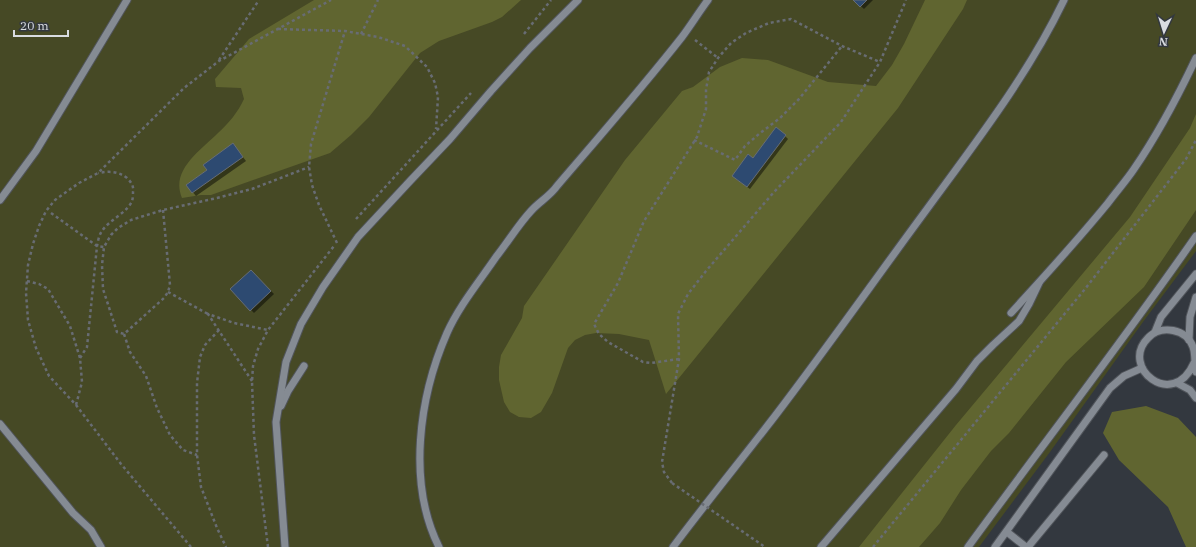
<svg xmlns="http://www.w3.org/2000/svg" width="1196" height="547" font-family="'IBM Plex Serif',serif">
<rect width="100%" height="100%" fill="#33383f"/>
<path fill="#464925" d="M0,0h1196v251l-53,71 -93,130 -71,95h-979z"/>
<g fill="#606530">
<path d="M314,0h207l-19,17 -10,5 -53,19 -19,12 -51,64 -18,18 -21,18 -119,42h-10l-19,3c-12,-28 19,-48 36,-65 11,-10 20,-21 26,-34l-3,-11 -25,-1 -1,-8 34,-40z"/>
<path d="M925,0h42l-4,9 -65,99 -232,286 -17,-54 -30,-6 -23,-1 -11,2 -10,5 -7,8 -16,45 -11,19 -10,6 -12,-1 -9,-5 -6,-10 -5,-22v-13l2,-12 21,-37 2,-12 101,-146 57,-69 11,-4 27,-20 22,-9 26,2 60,22 48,4 16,-21 12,-21z"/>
<path d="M1196,114v96l-52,77 -78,75 -57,71 -18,18 -30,39 -21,33 -21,24h-60l97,-122 174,-208 60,-89z"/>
<path d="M1146,406l32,12 18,19v110h-10l-18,-40 -49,-47 -16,-27 9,-21z"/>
</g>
<g fill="#0007">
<path d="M854,0h19l-9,9z"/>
<path d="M785,136l3,3 -38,50 -14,-10 17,-20z"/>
<path d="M236,148l10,13 -50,35 -9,-11z"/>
<path d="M251,271l23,23 -20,19 -23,-24z"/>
</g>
<g fill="#2d4a71" stroke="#676d74">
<path d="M853,0h14l-7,7z"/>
<path d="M776,127l10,8 -39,52 -15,-11 16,-22 5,4z"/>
<path d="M233,143l10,14 -51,36 -6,-8 21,-15 -4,-5z"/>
<path d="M251,270l20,21 -21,20 -20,-22z"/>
</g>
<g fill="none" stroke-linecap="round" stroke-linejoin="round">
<g stroke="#50545a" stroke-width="9">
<g id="minor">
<path d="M0,200l36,-49 91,-151"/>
<path d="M1011,313c33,-36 66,-72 97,-110 8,-11 18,-22 26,-34 24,-35 44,-73 62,-111"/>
<path d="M1155,332l6,-15 35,-43"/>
<path d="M1189,340l1,-23 6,-20"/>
<path d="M1194,363c-21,48 -75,4 -46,-25 13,-14 39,-9 45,9 3,8 1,17 3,25"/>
<path d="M1177,383l13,7 6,8"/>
<path d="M281,406l7,-15 16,-25"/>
<path d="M0,424l73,89 18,17 10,17"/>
<path d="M1007,532l19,15"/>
<path d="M285,547l-9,-125 10,-60 15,-38 22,-37 35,-50 53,-57 39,-41 41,-48 39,-43 48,-48"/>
<path d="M439,547c-32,-64 -20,-150 8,-214 12,-27 32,-51 49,-76 12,-15 22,-32 35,-46 8,-9 19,-15 26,-25 42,-49 85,-98 125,-149 9,-12 17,-25 26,-37"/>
<path d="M673,547c33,-44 68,-87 102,-131 52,-68 101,-138 152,-207 49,-67 101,-134 137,-209"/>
<path d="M821,547l135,-158 21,-28 16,-16 26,-24 10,-17 10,-21"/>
<path d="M968,547c76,-104 155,-206 228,-311"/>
<path d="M995,547l115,-159 14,-12 18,-8"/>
<path d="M1028,547l76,-92"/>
</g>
</g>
<g stroke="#686c73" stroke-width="2.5" stroke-dasharray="3 3" stroke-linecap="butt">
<path d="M278,29l67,2 33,6 27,9 22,21 8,16 3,14 -2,32"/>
<path d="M361,34l17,-34"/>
<path d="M524,34l27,-34"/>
<path d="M695,40l23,18"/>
<path d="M219,60l40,-60"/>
<path d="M694,140l41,20 10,-14 14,-12 21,-16 19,-19 43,-53"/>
<path d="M163,210l7,75 -2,7 -4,6 -40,36 -7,-2 -14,-43 -1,-24 2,-18 7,-12 7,-7 13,-8 32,-10 54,-12 35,-9 57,-22"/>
<path d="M51,213l46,33 7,1"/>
<path d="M356,219l115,-126"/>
<path d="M337,243l-18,-38 -7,-20 -3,-18 2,-23 34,-113"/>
<path d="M27,281l12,3 9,5 22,37 10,32 2,24 -6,23"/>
<path d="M168,292l40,22"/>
<path d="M219,330l-14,15 -5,12 -3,26v72l4,32 16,41 9,19"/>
<path d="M124,334l6,18 16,24 11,32 13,27 13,15 14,5"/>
<path d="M80,358l7,-11 10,-101c1,-5 2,-11 5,-15 6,-10 26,-19 30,-30 1,-3 1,-7 1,-9 1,-6 -2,-10 -6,-14 -9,-7 -18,-7 -29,-5"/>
<path d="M679,359l-28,4 -8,-1 -35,-20 -9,-8 -5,-10 24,-41 26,-62 53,-84 9,-28v-19l3,-18 9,-14 13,-15 15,-10 23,-10 22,-4 51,27 38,16"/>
<path d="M252,381l-44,-67 26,9 34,7"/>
<path d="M672,483l-8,-11 -2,-10 17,-103 -1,-45 10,-20 18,-23 68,-79 67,-70 39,-60 26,-62"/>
<path d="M191,547l-70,-83 -45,-59 -27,-29 -13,-28 -8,-28 -2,-27 2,-28 5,-21 6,-18 7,-15 9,-11 24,-17 19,-10 86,-85 35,-27 112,-61"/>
<path d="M268,547l-14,-112 -2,-53 1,-16 5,-17 10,-19 66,-84"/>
<path d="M873,547l212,-258 101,-130 10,-19"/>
</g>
<use href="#minor" stroke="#858b93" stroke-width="7"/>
<path stroke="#686c73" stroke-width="2.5" stroke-dasharray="3 3" stroke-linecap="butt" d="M672,483l93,64"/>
</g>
<g transform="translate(1164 32) rotate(184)" stroke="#33383f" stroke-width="3" paint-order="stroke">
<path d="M0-3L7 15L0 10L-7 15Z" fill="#d9dce1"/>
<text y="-6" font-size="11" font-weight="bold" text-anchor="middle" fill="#d9dce1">N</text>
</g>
<path d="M14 30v6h54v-6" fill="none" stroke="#d9dce1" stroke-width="2"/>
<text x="20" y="30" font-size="12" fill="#d9dce1" stroke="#33383f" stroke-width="3" paint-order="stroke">20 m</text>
</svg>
